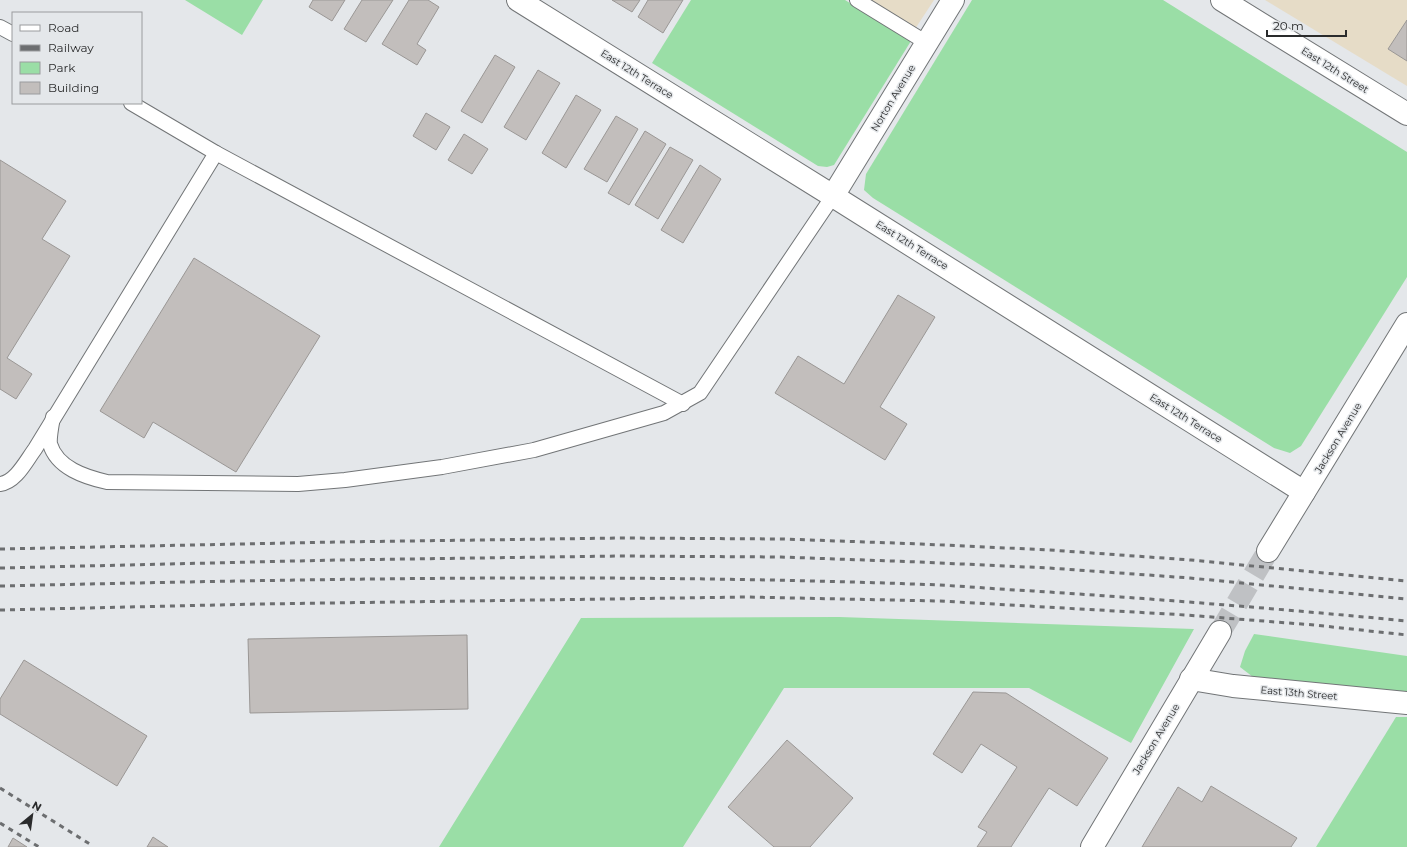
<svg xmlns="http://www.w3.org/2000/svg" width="1407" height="847" font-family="Montserrat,sans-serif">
<rect width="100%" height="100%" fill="#e4e7ea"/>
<g fill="#e6dcc7">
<path d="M868,0h66l-19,29z"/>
<path d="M1265,0h142v86z"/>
</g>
<g fill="#9adea6">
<path d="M185,0h78l-21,35z"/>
<path d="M691,0h154l66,41 -77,124 -7,2 -9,-1 -166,-103z"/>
<path d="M972,0h191l244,152v125l-106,169 -11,7 -16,-5 -401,-250 -9,-8 2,-16z"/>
<path d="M839,617l355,12 -63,114 -102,-55h-245l-101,159h-244l142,-229z"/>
<path d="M1254,634l153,22v39l-154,-18 -13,-10 5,-16z"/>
<path d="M1396,717h11v130h-91z"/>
</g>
<g fill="#c2bebc" stroke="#9a9795">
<path d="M313,0h32l-13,21 -23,-14z"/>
<path d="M362,0h31l-27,42 -22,-13z"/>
<path d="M409,0h19l11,7 -22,37 9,6 -9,15 -35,-21z"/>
<path d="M612,0h28l-8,12z"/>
<path d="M648,0h35l-20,33 -25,-16z"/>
<path d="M1407,20v41l-19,-12z"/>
<path d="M495,55l20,12 -33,56 -21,-12z"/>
<path d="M538,70l22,13 -34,57 -22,-13z"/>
<path d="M576,95l25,15 -35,58 -24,-15z"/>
<path d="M426,113l24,14 -14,23 -23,-14z"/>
<path d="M616,116l22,13 -31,53 -23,-13z"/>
<path d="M645,131l21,13 -37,61 -21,-12z"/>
<path d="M464,134l24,15 -16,25 -24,-14z"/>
<path d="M670,147l23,13 -35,59 -23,-14z"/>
<path d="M0,160l66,41 -24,38 28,17 -63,102 25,16 -16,25 -16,-10z"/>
<path d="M700,165l21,14 -38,64 -22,-13z"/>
<path d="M194,258l126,78 -84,136 -83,-50 -9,16 -44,-27z"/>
<path d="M898,295l37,22 -55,90 27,17 -22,36 -110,-67 23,-37 46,28z"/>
<path d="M467,635l1,74 -218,4 -2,-74z"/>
<path d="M24,660l123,76 -30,50 -117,-72v-15z"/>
<path d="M973,692l33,1 102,65 -31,48 -28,-18 -38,59h-34l10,-15 -9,-5 39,-60 -36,-23 -19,29 -29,-19z"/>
<path d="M787,740l66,58 -43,49h-36l-46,-40z"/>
<path d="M1211,786l86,52 -6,9h-149l36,-60 24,15z"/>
<path d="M153,837l15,10h-21z"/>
<path d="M13,838l14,9h-19z"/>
</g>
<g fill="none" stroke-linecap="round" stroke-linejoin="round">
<path stroke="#bfc1c4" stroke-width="22" stroke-dasharray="22 11" stroke-linecap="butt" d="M1220,632l48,-81"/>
<g stroke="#727577" stroke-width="16">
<g id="service">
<path d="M857,0l70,43"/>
<path d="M0,27l13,7"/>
<path d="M131,103l85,50 467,251"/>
<path d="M53,417c-1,6 -4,21 -3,27 7,24 35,33 57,38l191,2 47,-4 97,-13 92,-17 130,-37 36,-20 133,-197"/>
<path d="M0,484c16,-2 26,-23 35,-35l181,-296"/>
</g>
</g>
<g stroke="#727577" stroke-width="24">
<g id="minor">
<path d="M518,0l315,196 471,296"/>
<path d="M833,196l120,-196"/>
<path d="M1191,679l42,7 174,17"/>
</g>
</g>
<g stroke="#727577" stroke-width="24">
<g id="tertiary">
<path d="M1222,0l185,114"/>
<path d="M1268,551l139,-227"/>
<path d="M1092,847l128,-215"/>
</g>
</g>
<use href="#service" stroke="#fff" stroke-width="14"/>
<use href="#minor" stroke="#fff" stroke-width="22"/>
<use href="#tertiary" stroke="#fff" stroke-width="22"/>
<g stroke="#6c6e70" stroke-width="3" stroke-dasharray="5 5" stroke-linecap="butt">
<path d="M0,549l337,-7 284,-4 162,1 138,5 129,6 141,10 216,21"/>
<path d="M0,568l337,-8 282,-4 162,1 138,5 130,6 141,10 217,21"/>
<path d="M0,586c304,-7 609,-13 913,-2 40,1 80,5 120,7 125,8 249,18 374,30"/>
<path d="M0,610l259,-6 487,-7 194,4 246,14 128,10 93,10"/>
<path d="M0,788l93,58"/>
<path d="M0,823l39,24"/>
</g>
</g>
<g text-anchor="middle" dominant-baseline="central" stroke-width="3" stroke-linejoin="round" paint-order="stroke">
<g font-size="10" fill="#2a2b2c" stroke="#e4e7ea">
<text transform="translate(1335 70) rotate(32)">East 12th Street</text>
<text transform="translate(637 74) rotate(32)">East 12th Terrace</text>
<text transform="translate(893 98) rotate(-59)">Norton Avenue</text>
<text transform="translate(912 245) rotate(32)">East 12th Terrace</text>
<text transform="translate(1186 418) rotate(32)">East 12th Terrace</text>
<text transform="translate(1338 438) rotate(-59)">Jackson Avenue</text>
<text transform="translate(1299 693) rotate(5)">East 13th Street</text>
<text transform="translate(1156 739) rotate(-59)">Jackson Avenue</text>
</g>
</g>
<rect x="12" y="12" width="130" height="92" fill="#e4e7ea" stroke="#9a9c9e"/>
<rect x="20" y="25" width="20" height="6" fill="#ffffff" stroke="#9a9c9e"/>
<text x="48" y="32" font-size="12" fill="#2a2b2c">Road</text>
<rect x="20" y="45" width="20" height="6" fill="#6c6e70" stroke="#9a9c9e"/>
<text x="48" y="52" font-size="12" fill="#2a2b2c">Railway</text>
<rect x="20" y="62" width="20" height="12" fill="#9adea6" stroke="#9a9c9e"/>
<text x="48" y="72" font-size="12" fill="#2a2b2c">Park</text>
<rect x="20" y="82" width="20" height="12" fill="#c2bebc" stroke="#9a9c9e"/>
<text x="48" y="92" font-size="12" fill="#2a2b2c">Building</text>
<g transform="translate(32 815) rotate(29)" stroke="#e4e7ea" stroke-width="3" paint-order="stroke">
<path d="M0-3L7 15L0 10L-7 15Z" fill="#2a2b2c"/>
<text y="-6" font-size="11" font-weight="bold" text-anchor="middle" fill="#2a2b2c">N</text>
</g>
<path d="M1267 30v6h79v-6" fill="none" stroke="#2a2b2c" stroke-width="2"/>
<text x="1273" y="30" font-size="12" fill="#2a2b2c" stroke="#e4e7ea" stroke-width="3" paint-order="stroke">20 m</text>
</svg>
